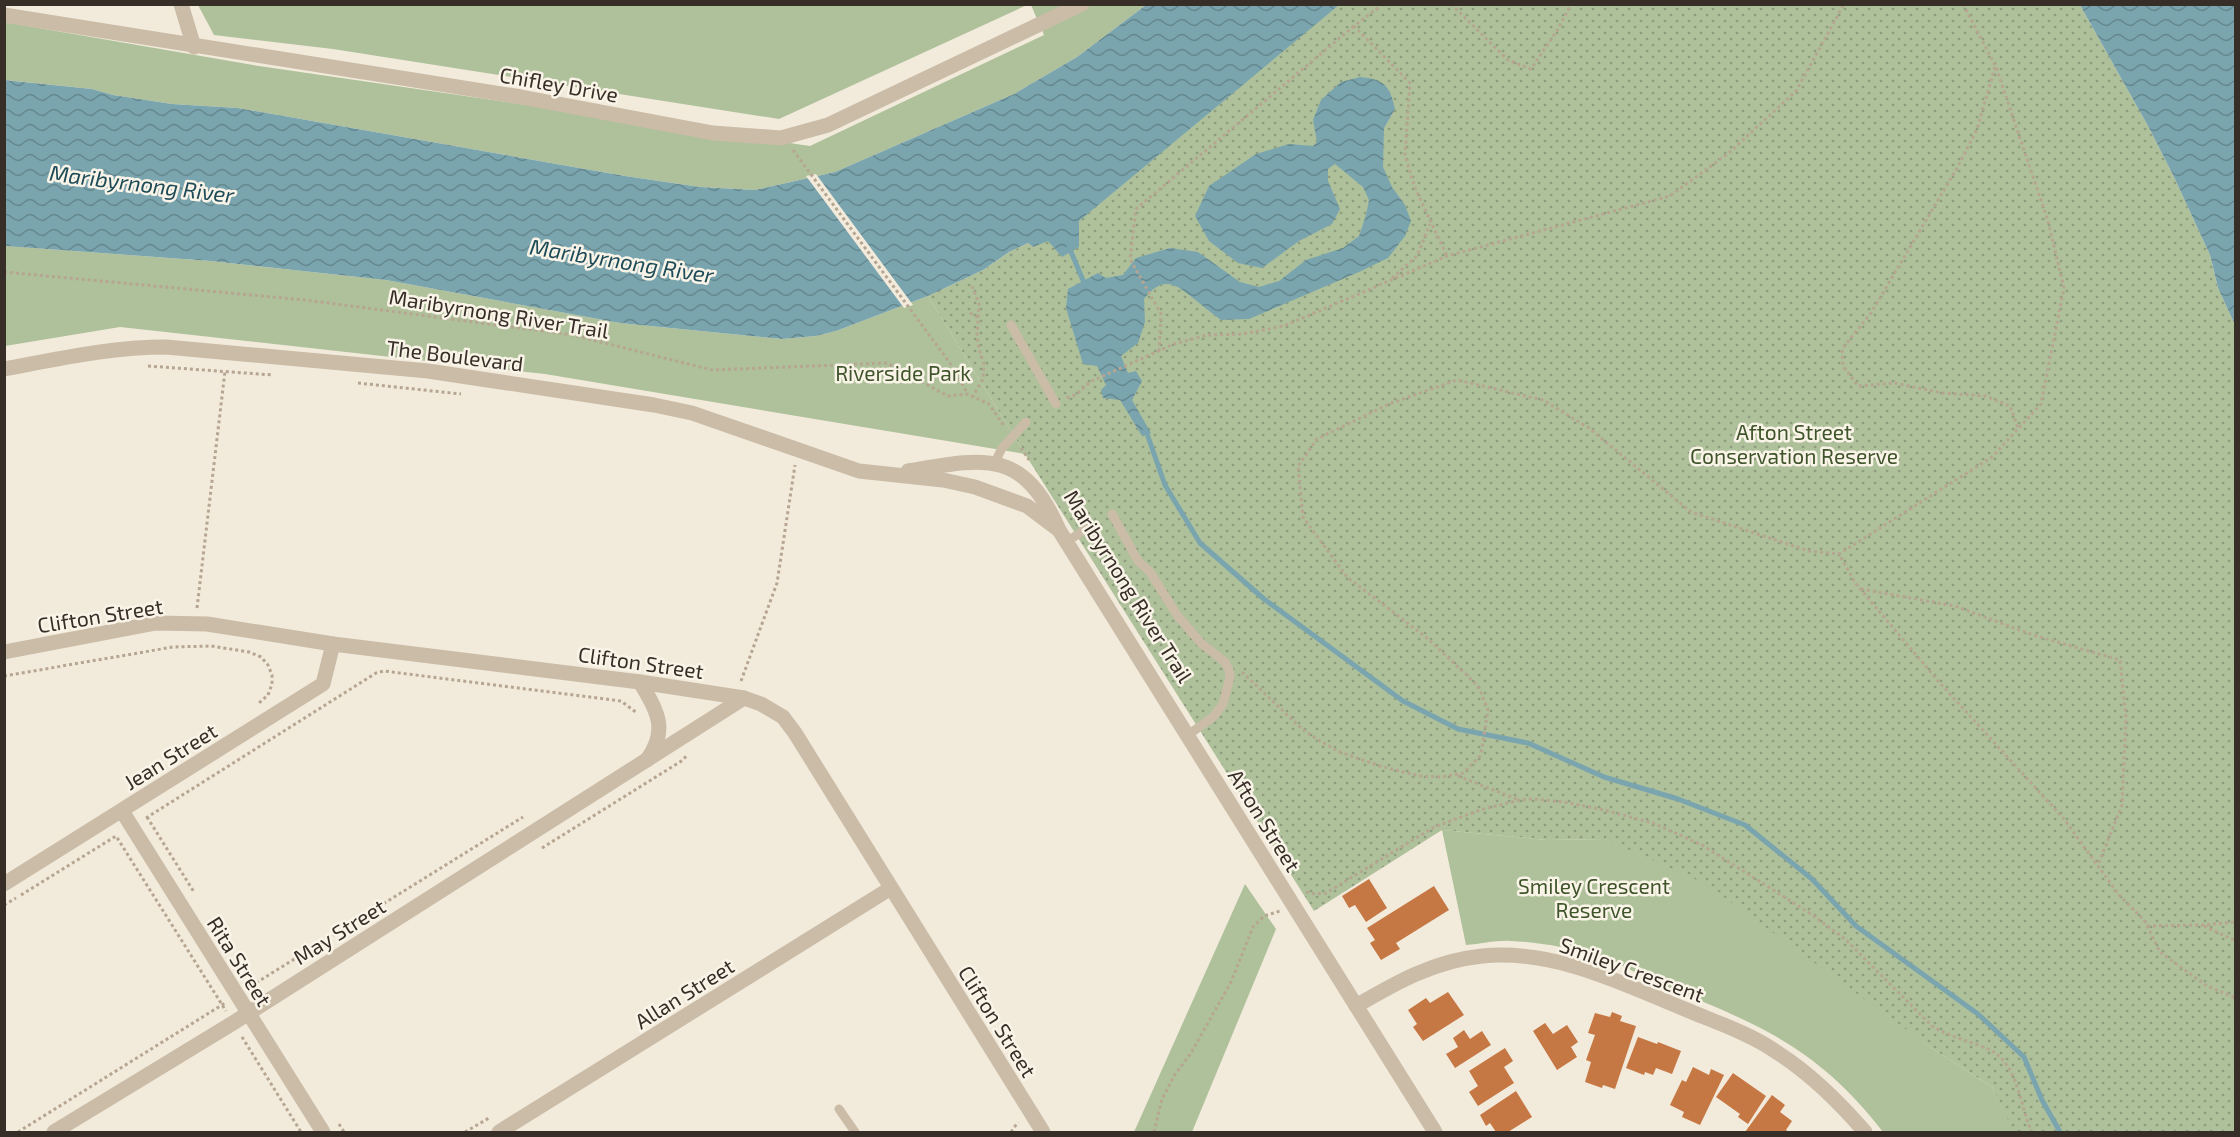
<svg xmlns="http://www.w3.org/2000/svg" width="2240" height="1137" font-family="'Exo 2',sans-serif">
<defs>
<pattern id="grass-dots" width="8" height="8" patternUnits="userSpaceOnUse" patternTransform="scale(1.5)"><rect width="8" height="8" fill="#aec19b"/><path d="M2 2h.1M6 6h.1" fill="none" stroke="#8e9d7e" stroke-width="1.8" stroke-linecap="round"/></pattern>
<pattern id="water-waves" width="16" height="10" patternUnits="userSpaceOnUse" patternTransform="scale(1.5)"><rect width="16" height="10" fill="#7aa5af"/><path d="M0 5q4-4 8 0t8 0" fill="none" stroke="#65878e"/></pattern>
</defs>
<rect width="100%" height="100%" fill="#f2eadb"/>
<path fill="url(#grass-dots)" d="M1339,5h741l68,121 26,51 36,78 8,33 17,37v807h-222l-21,-45 -59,-38 -98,-69 -230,-141 -58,1 -105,-10 -128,81 -289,-457 -97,-158 55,-26 26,-18 19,-9 5,4z"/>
<g fill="#aec19b">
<path d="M198,5h829l-248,114 -446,-70 -119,-14z"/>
<path d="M1031,5h115l-69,52 -63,37 -179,78 -80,18 -55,-3 -75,-11 -387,-68 -66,-4 -59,-9 -21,-6 -87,-9 -1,-58 255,44 551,80 234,-111z"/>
<path d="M5,246l206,15 175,19 234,43 162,16 34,-3 20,-5 92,-35 97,158 -480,-80 -425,-47 -115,19z"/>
<path d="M1442,830l105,10 58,-1 101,45 227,165 59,38 22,45h-131c-64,-83 -122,-107 -216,-145 -23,-9 -46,-24 -70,-31 -27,-8 -58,-14 -86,-15 -14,-1 -30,3 -45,4z"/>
<path d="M1245,884l31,45 -84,203h-58z"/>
</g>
<g fill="url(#water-waves)">
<path d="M1146,5h193l-260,216v26l-17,10 -14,-16 -15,6 -5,-4 -19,9 -26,18 -55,26 -92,35 -20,5 -34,3 -162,-16 -234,-43 -175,-19 -206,-15 -1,-166 88,9 21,6 59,9 66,4 387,68 75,11 55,3 80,-18 179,-78 63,-37z"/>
<path d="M2080,5h155v320l-17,-37 -8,-33 -36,-78 -26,-51z"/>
<path d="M1360,77c23,2 30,8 35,32l-11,19 -1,39 9,20 13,18 6,16 -6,15 -17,22 -29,14 -110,47 -28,1c-8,-6 -16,-12 -23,-18 -21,-17 -34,-29 -54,-3l1,23 -7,21 -17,13 7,17 8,-2 6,10 -10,19 19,33 -9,3 -22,-36 -17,-2 -2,-8 5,-5 -9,-19 -14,-2 -17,-56 2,-19 30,-16 8,5 17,-3 13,-17 34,-10 28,4 42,30 19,5 20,-6 27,-21 37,-12 16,-12 7,-21 3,-15 -6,-13 -28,-23 -7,5v12l12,28 -8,15 -33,17 -37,27 -24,-5 -29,-22 -14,-25 14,-30 47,-32 33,-10 24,2 4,-4 -4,-22 8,-20 20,-18z"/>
</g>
<path fill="#f2eadb" d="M816,174l97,131 -9,3 -98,-132z"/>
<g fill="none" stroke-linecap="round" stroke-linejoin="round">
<g stroke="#7aa5af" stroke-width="5">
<path d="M1069,247l16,38"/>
<path d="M1145,428l20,57 35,58 64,56 139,102 55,28 70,14 76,34 74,22 67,26 67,54 44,47 122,88 46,43 18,43 18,32"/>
</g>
</g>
<g fill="#c67844">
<path d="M1369,879l18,29 -21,14 -11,-17 -6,3 -7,-12z"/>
<path d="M1434,886l15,24 -53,33 4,6 -19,11 -11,-17 5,-3 -8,-12z"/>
<path d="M1448,992l16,23 -41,26 -10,-14 4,-3 -9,-14 18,-12 4,5z"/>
<path d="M1612,1012l10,4 -2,5 16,5 -21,63 -12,-4 -1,3 -17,-6 6,-20 -5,-2 9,-25 -7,-2 7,-20 15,4z"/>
<path d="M1545,1023l8,11 14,-9 11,17 -7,5 6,10 -20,13 -24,-39z"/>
<path d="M1464,1030l6,9 12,-8 9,14 -36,23 -9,-14 12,-7 -5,-9z"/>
<path d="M1638,1037l19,7 1,-2 23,9 -9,23 -16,-6 -3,7 -8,-3 -1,3 -18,-7z"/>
<path d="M1505,1048l8,13 -9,6 10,16 -36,23 -9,-14 9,-6 -9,-15z"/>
<path d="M1693,1067l16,8 2,-6 13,6 -24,50 -18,-8 2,-5 -14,-7 12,-25 4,2z"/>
<path d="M1733,1073l33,23 -18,28 -10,-7 2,-3 -24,-17z"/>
<path d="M1516,1091l16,26 -24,15h-12l-6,-9 -4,3 -6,-11z"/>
<path d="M1772,1095l13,10 -5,7 12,9 -6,9 3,2h-44z"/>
</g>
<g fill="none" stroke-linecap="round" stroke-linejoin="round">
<g stroke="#b6a691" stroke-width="3" stroke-dasharray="3 3" stroke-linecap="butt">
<path d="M1383,4l-29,22 56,57 -5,72 10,33 32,68"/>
<path d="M1451,4l57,56 23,9 27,-40 13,-25"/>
<path d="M1963,4l33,63 52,154 16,67 -23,116 -49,53 -153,97 17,30 83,98 125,137 55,76 25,25 16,32 47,34 29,12"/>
<path d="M1995,67l-18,62 -20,39 -86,145 -29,36 1,17 15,20 37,-3 47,10 44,3 24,10 8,22"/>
<path d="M793,150l162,220 12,23"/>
<path d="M4,272l301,28 268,35 139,35 175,-7 61,33 19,-2 22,10 15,22"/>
<path d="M1392,278l25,-22 13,-32"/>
<path d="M972,286l7,18 -2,32 2,13 5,15 -1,15 -10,17"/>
<path d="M970,313l9,5"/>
<path d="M1159,351l2,-37 -31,-55 6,-50 218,-183"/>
<path d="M148,366l125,9"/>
<path d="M358,383l103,11"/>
<path d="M1067,398l10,-4 13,-12 84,-38 33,-9 36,-1 41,-8 163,-70 223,-60 60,-44 66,-61 48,-87"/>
<path d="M1021,448l8,12"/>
<path d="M1861,589l94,17 78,29 87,25 6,58 -4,87 -24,60"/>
<path d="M197,608l28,-237"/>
<path d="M1242,672l60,57 18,12 20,11 40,14 39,10 23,1 21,-4 17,-17 2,-8 6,-38 -8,-20 -7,-9 -46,-43 -80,-61 -44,-60 -5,-51 19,-27 72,-35 68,-24 86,20 46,28 102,84 118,39 30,3"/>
<path d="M4,676l169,-29 38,-1 38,6 12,5 7,8 4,10v9l-4,11 -10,9"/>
<path d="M741,681l36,-98 18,-118"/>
<path d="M1458,776l61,24"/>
<path d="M147,817l47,75"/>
<path d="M146,818l230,-145 8,-2 237,30 16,12"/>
<path d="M542,848l141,-88 4,-5"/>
<path d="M1306,892l9,2 11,-1 108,-66 46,-17 40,-10 13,-1 31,3 36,7 53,14 49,22 109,69 34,25 87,87c18,11 37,15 56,23 31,14 31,56 44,83"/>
<path d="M21,895l95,-59 110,175"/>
<path d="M4,905l12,-7"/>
<path d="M2147,926l56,-1 33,-3"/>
<path d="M2204,926l32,15"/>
<path d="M251,986l272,-169"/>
<path d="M242,1037l59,95"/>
<path d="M339,1124l5,8"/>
<path d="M18,1132l207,-129"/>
<path d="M465,1132l24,-14"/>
<path d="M1011,1132l7,-10"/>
<path d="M1154,1132l8,-33 12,-23 17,-23 40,-71 22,-55 11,-11 16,-5"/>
</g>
<g stroke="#cabca7" stroke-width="9">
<path d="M1011,325l45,79"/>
<path d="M995,462l7,-14 24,-26"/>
<path d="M1112,514l26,47 12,11 27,43 24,28 24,19 4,8 1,7 -7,27 -10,13 -25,18"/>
<path d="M1066,542l25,-16"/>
<path d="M839,1109l16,23"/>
</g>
<g stroke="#cabca7" stroke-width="15">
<path d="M181,4l13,43"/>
<path d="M4,15l517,82 192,36 68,5 47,-13 254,-121"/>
<path d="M4,369c54,-10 107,-22 162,-22l262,24 226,34 38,8 167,58 84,9 32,7 52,19 32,24"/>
<path d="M908,471c77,-13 115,-23 151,59l376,602"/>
<path d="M4,652l152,-29 51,1 126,20 307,38 104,16 17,6 22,13 12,16 248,399"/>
<path d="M640,682c17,29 29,47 7,78"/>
<path d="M122,811l201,321"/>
<path d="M4,884l319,-200 10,-40"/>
<path d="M1356,1006c41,-24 78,-45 126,-50 73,-7 139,27 205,54 31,13 64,24 91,43 33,21 62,50 87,79"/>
<path d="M54,1132l179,-109 511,-325"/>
<path d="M499,1132l392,-244"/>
</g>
</g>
<g text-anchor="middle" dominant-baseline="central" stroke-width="5" stroke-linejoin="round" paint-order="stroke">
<g font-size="21" fill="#362e27" stroke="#f9f4e7">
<text transform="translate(559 84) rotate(10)">Chifley Drive</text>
<text transform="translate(499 313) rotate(9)">Maribyrnong River Trail</text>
<text transform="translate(455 355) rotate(7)">The Boulevard</text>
<text transform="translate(1129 586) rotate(58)">Maribyrnong River Trail</text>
<text transform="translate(100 615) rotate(-9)">Clifton Street</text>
<text transform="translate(641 662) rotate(8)">Clifton Street</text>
<text transform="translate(170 756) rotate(-32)">Jean Street</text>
<text transform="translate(1265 820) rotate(58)">Afton Street</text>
<text transform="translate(339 931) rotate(-32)">May Street</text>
<text transform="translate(240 961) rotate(58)">Rita Street</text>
<text transform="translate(1632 969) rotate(20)">Smiley Crescent</text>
<text transform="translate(684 993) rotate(-32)">Allan Street</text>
<text transform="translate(998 1021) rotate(58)">Clifton Street</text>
</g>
<g font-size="21" fill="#3f542b" stroke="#f9f4e7">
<text x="903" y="372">Riverside Park</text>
<text x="1794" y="431">Afton Street<tspan x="1794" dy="24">Conservation Reserve</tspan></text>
<text x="1594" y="885">Smiley Crescent<tspan x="1594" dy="24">Reserve</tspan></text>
</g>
<g font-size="22" font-style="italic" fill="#1d4b58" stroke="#f9f4e7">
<text transform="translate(142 183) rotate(7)">Maribyrnong River</text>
<text transform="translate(622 260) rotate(9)">Maribyrnong River</text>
</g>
</g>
<rect width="2240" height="1137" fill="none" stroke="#362e27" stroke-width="12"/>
</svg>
